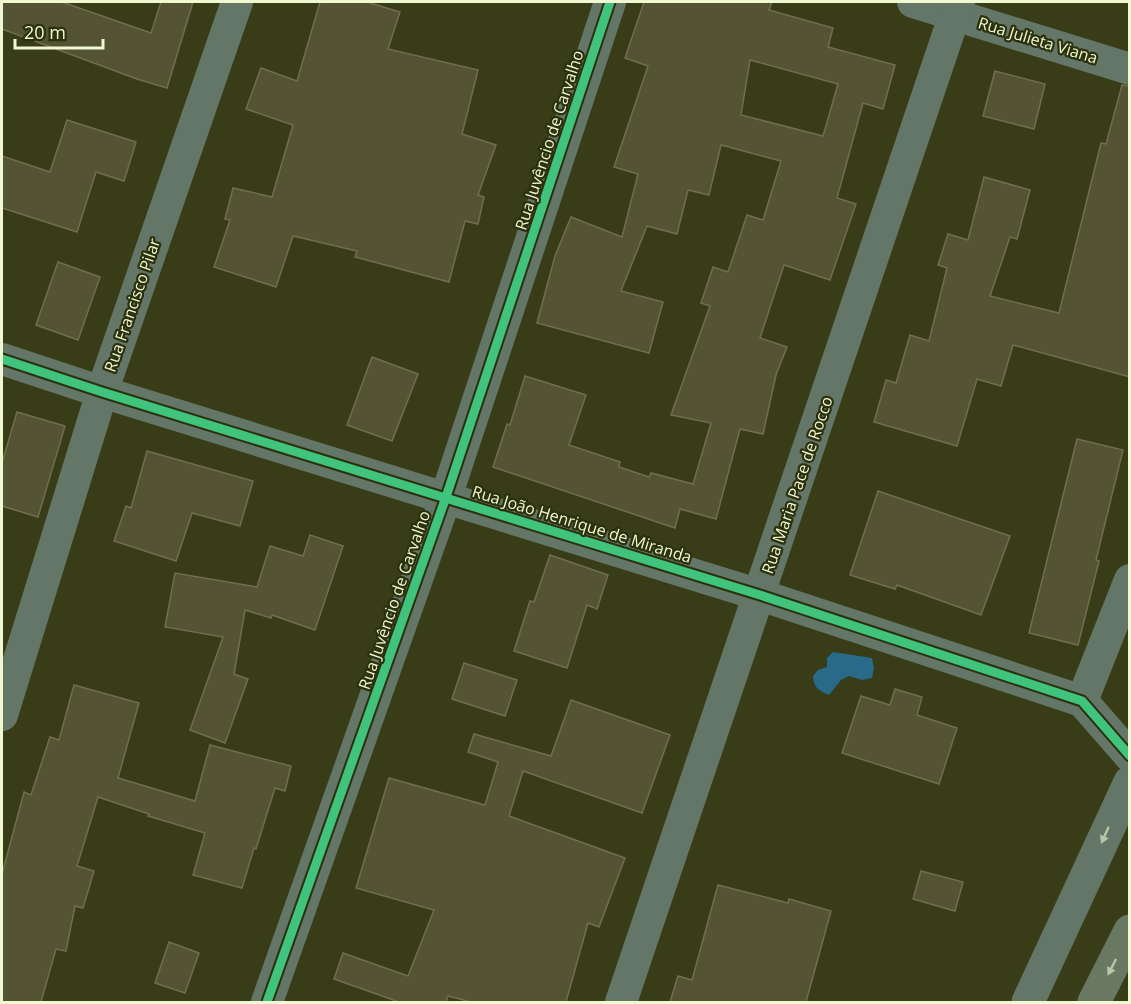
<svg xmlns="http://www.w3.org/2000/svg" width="1131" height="1004" font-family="'Open Sans',sans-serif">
<rect width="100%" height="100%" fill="#383d17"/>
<path fill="#296a8a" d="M833,652l39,6 2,10 -2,10 -10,2 -13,-4 -8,4 -12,15c-11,-5 -15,-7 -16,-19l5,-6 9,-3v-9z"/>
<g fill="#545334" stroke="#706f4d" stroke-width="1.5" fill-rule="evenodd">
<path d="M2,2h60l89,31 10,-31h32l-26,86 -30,-9 -135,-50z"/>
<path d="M320,2h47l33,10 -12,37 90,21 -16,64 34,11 -18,50 6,2 -6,27 -13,-3 -16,61 -94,-25 2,-6 -64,-15 -17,51 -62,-20 16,-47 -5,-1 8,-31 39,9 21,-72 -47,-16 15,-41 36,13z"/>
<path d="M644,2h128l-3,8 64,18 -5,19 67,18 -12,44 -20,-6 -26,95 19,6 -26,76 -46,-15 -24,73 27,9 -11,28 -13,59 -23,-5 -24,90 -36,-10 -5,19 -182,-61 14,-43 3,1 15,-49 61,19 -17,50 51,17 -1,5 30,10 2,-4 42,11 18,-61 -40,-8 39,-109 -9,-3 12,-36 15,5 19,-57 16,5 18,-59 -60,-16 -12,50 -21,-5 -11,44 -30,-8 -26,65 42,11 -14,51 -112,-30 18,-67 16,-39 51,20 16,-63 -24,-7 34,-101 -23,-8zM750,60l88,24 -15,52 -82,-21z"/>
<path d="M995,71l50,13 -11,45 -51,-13z"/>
<path d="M1122,85l8,1v291l-117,-32 -12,41 -24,-7 -20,67 -83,-24 12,-42 10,3 14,-48 19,6 18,-73 -9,-3 10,-31 20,6 16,-63 46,13 -13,49 -7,-2 -20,59 69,17 42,-170 5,1z"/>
<path d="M67,120l69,22 -12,39 -28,-9 -19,60 -75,-24v-52l48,16z"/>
<path d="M58,262l42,15 -22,63 -42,-15z"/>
<path d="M372,357l46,17 -26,67 -45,-16z"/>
<path d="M17,412l48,14 -27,91 -36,-11v-43z"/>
<path d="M1077,439l46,11 -27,110 3,1 -21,84 -49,-12z"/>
<path d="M147,451l106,30 -13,45 -48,-13 -16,48 -62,-20 12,-35 5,2z"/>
<path d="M878,491l132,45 -29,79 -84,-30 -2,4 -45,-14z"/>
<path d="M310,535l33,11 -28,84 -43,-15 -1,3 -26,-8 -11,64 14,5 -23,64 -35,-13 33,-93 -58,-10 10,-54 82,14 13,-41 33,10z"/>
<path d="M550,555l58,20 -11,34 -10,-4 -20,63 -53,-17 16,-50 4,1z"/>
<path d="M464,663l53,17 -12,36 -53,-17z"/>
<path d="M74,685l65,18 -21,75 77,23 15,-56 81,21 -6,25 -10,-3 -19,61 -2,-1 -12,40 -49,-13 12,-42 -57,-17 1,-2 -51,-17 -21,69 17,5 -11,37 -8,-2 -9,45 -10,-2 -15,53h-39v-128l22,-82 7,3 19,-58 9,3z"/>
<path d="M895,689l27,8 -5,18 40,13 -18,56 -97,-31 19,-57 29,9z"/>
<path d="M571,700l99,35 -28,78 -119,-42 -14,45 116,42 -26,69 -11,-4 -22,79h-95l-23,-6 -2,6h-47l-65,-23 9,-26 65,23 26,-66 -78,-22 33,-110 96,27 13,-43 -30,-10 6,-18 77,22z"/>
<path d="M921,871l42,11 -8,29 -42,-12z"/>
<path d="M718,885l70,18 1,-4 42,12 -25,91h-136l8,-26 14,4z"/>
<path d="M169,942l30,11 -14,40 -30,-10z"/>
</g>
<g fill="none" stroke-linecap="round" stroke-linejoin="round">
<g stroke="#647667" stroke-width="32">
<path d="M913,2l217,67"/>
<path d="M2,359l100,33 658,203 322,106 48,55"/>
<path d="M1082,701l48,-121"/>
<path d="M2,715l100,-323 135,-390"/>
<path d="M267,1002l179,-505 164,-495"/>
<path d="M621,1002l338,-1000"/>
</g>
<path stroke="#647667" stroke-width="33" d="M1028,1002l102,-220"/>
<path stroke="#687863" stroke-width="33" d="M1094,1002l36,-71"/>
<g stroke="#2b300d" stroke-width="13">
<g id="cycleway">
<path d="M2,359l100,33 658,203 322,106 48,55"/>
<path d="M267,1002l179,-505 164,-495"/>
</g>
</g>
<use href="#cycleway" stroke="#40c37c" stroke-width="9"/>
</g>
<defs><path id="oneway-solid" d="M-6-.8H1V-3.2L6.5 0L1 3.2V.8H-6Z" transform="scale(1.5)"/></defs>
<use fill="#b7c4a5" href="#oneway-solid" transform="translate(1105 835) rotate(114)"/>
<use fill="#b9c5a4" href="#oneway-solid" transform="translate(1112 967) rotate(117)"/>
<g text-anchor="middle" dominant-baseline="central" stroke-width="4.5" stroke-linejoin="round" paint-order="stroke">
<g font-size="16" fill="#eff8cf" stroke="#2b300d">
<text transform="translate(1038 40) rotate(17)">Rua Julieta Viana</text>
<text transform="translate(549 140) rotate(-72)">Rua Juvêncio de Carvalho</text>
<text transform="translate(132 305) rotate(-71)">Rua Francisco Pilar</text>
<text transform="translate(797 485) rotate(-71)">Rua Maria Pace de Rocco</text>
<text transform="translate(582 524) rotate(17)">Rua João Henrique de Miranda</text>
<text transform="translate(394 600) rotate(-71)">Rua Juvêncio de Carvalho</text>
</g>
</g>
<rect width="1131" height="1004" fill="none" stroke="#eff8cf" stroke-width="6"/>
<path d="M15 39v9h88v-9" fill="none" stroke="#eff8cf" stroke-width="3"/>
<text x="24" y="39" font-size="18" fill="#eff8cf" stroke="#2b300d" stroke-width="4.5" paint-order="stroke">20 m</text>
</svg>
